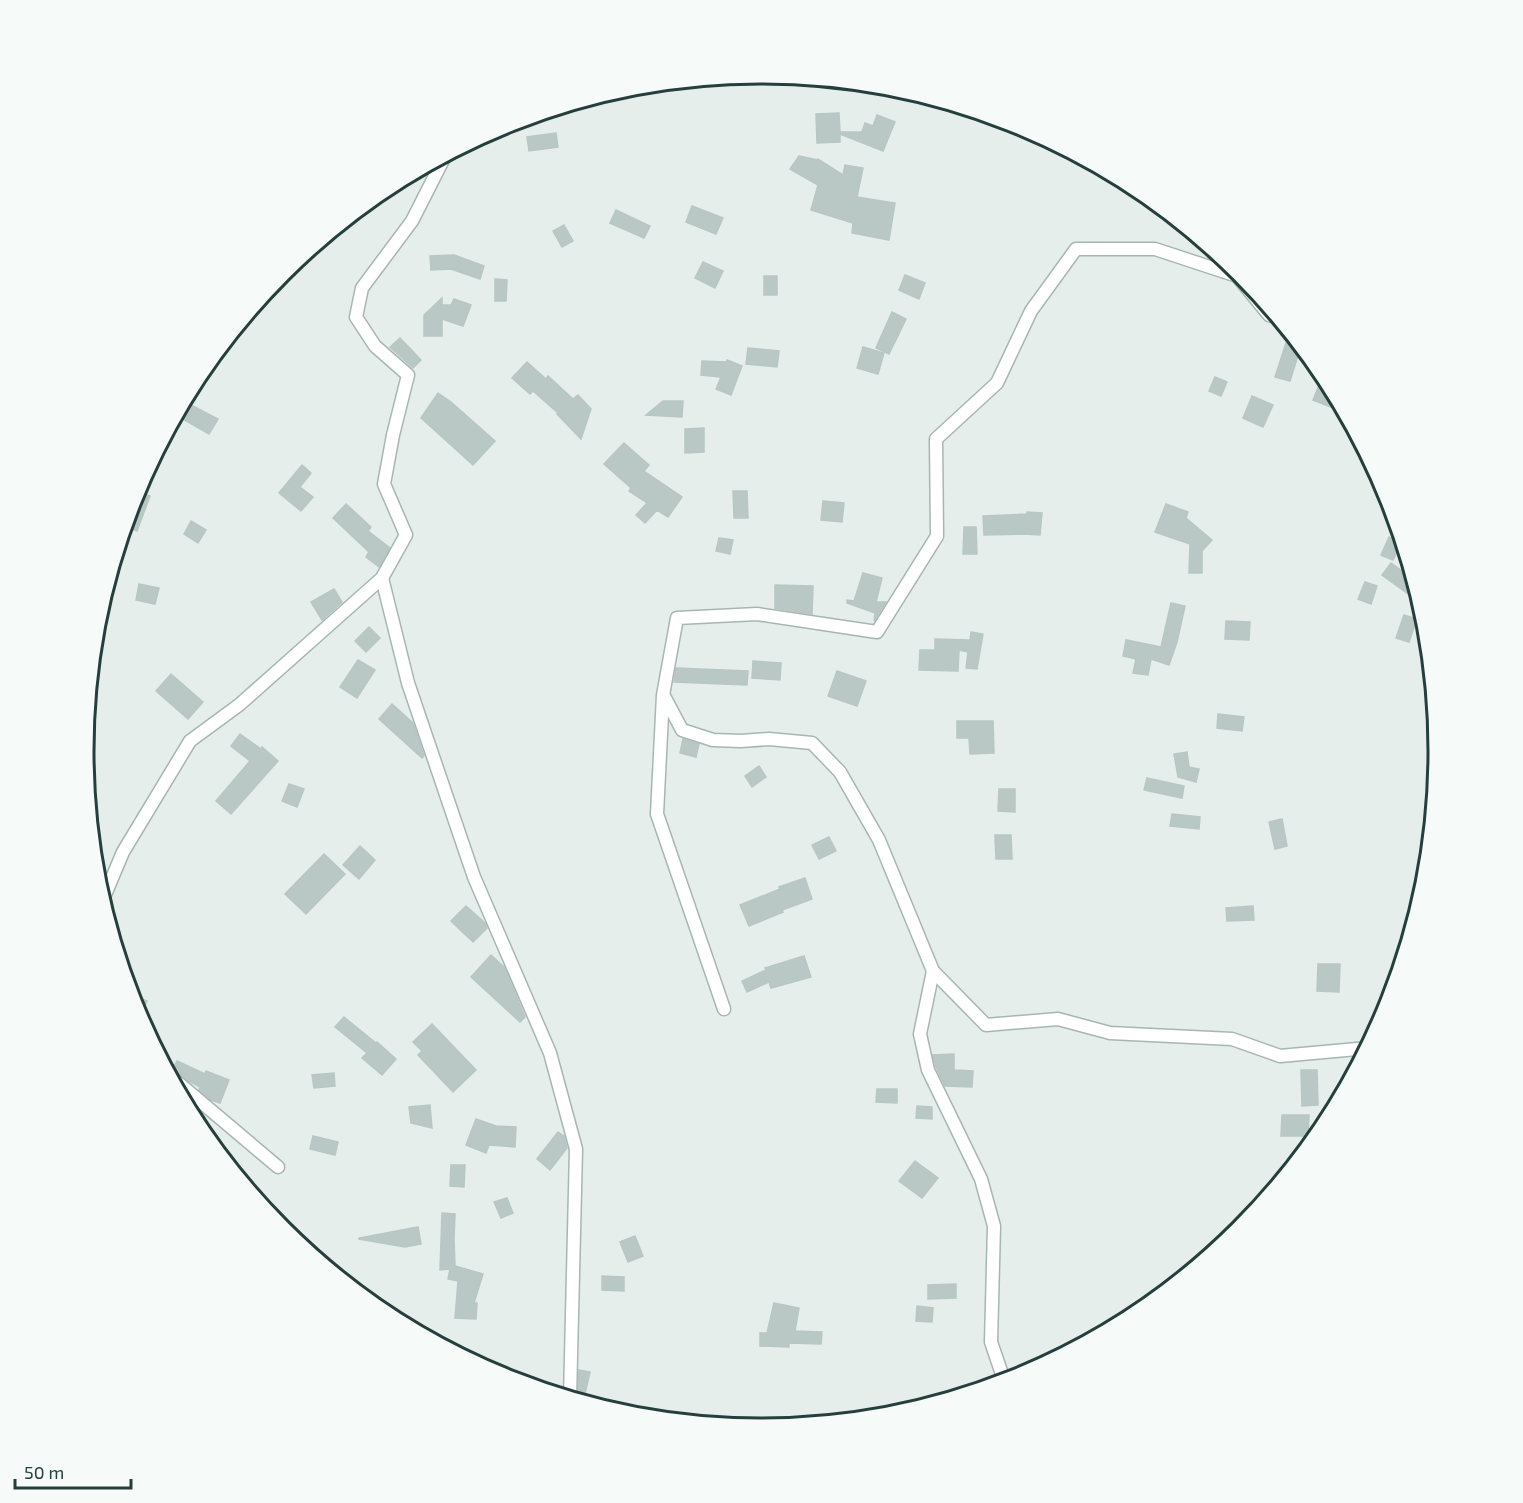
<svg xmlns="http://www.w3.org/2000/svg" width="1523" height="1503" font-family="'Exo 2',sans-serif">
<rect width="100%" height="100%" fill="#e5eeeb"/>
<g fill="#bac8c5" stroke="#b8c7c3" stroke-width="1.5">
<path d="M839,113l1,19h22l3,-9 8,3 4,-11 18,7 -12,29 -43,-17v8l-23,1 -1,-29z"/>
<path d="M556,133l2,14 -29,4 -2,-14z"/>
<path d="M799,156l19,4v-1l25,16 2,-10 18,3 -6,29 38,6 -6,37 -37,-7 1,-10 -42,-13 7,-25 -28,-16z"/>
<path d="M692,206l31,12 -7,16 -30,-12z"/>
<path d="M616,210l34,16 -6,12 -34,-15z"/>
<path d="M564,225l9,16 -11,6 -9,-16z"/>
<path d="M454,255l30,11 -4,13 -29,-10 -20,1 -1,-14z"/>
<path d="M703,262l20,9 -8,17 -20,-10z"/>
<path d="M905,275l20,8 -6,16 -20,-9z"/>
<rect x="764" y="276" width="13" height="19"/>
<path d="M495,279l12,1 -1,21h-11z"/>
<path d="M442,298v7h9l3,-6 17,6 -8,21 -21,-7v17h-18v-21z"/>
<path d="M892,312l14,7 -17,35 -13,-6z"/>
<path d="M1288,337l8,3 5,6 -11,35 -15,-4z"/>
<path d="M400,338l21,22 -8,8 -23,-21z"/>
<path d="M863,347l21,6 -6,21 -21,-6z"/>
<path d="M748,348l31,3 -2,16 -31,-3z"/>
<path d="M727,360l15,6 -11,29 -15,-6 5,-12 -20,-2 1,-14 24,1z"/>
<path d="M527,362l19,17 2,-3 25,23 5,-4 13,14 -10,30 -24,-25 1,-1 -25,-22 -3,3 -18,-16z"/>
<path d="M1324,373l1,2 21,38 -33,-13z"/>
<path d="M1215,377l12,5 -6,14 -12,-5z"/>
<path d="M438,393l13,9 44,39 -22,24 -52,-47z"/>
<path d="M1252,396l21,9 -10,22 -20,-9z"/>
<path d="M663,401h20l-1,16 -36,-2z"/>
<path d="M189,404l29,15 -9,15 -28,-16z"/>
<path d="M704,428v24l-19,1v-24z"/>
<path d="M624,443l25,22 -5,6 38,26 -14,20 -11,-7 -12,13 -9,-8 11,-12 -18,-12 2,-3 -27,-24z"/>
<path d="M302,465l9,8 -11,14 13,10 -12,14 -22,-18z"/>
<path d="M733,491h14l1,27h-14z"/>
<path d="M139,492l11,4 -13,35 -10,-4z"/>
<path d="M823,501l21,2 -2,19 -21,-2z"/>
<path d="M346,504l25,23 -3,4 22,17 -11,19 -13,-10 3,-5 -36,-34z"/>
<path d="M1166,504l22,8 -2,6 26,22 -10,11v22h-13l1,-29 -35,-12z"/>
<path d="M1027,512l15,1 -2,22 -16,-1 -40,1 -1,-19 44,-2z"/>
<path d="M191,521l15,9 -8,13 -14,-9z"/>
<path d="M964,527h12l1,27h-14z"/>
<path d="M1389,537l12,6 -8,17 -12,-5z"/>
<path d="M719,538l14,2 -3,14 -14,-3z"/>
<path d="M1391,563l24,17 2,8 -6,8 -29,-21z"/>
<path d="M863,573l19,5 -6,24h10l-12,19 1,-8 -28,-10v-3l7,1z"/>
<path d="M1365,582l12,4 -6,18 -13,-5z"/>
<path d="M139,584l20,4 -4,16 -19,-4z"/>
<path d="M775,585l38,1 -1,28 -37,-6z"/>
<path d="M334,589l8,13 -20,18 -11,-18z"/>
<path d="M1171,603l14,3 -8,36 -8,23 -18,-6 -3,16 -15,-2 3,-14 -13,-3 3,-16 35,7z"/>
<path d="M1404,615l13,4 -8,23 -13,-4z"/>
<path d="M1226,621l24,1 -1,18 -24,-1z"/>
<path d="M369,627l11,11 -14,14 -11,-11z"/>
<path d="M971,632l12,2 -6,35 -11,-1 2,-16 -9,-2 -1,21 -39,-1 1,-20h15v-11l35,1z"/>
<path d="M358,660l17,10 -18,28 -17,-11z"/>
<path d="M753,661l28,2 -1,17 -28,-2z"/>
<path d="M676,668l72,3 -1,14 -73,-3z"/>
<path d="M837,671l29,10 -9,25 -29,-10z"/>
<path d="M171,674l32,28 -15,17 -32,-28z"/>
<path d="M392,704l21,19 11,33 -2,2 -43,-39z"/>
<path d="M1218,714l26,3 -2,14 -25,-3z"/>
<path d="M957,721h36l1,32 -24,1 -1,-16h-12z"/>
<path d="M240,734l21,15 1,-2 16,14 -47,53 -15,-13 34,-40 -19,-15z"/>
<path d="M683,739l16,5 -3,13 -16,-4z"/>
<path d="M1187,752l2,15 10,2 -3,13 -18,-5 -4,-23z"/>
<path d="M759,766l7,11 -14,10 -7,-11z"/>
<path d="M1147,778l37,8 -2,12 -38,-8z"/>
<path d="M289,784l15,5 -7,18 -15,-6z"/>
<path d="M999,789h16v23l-17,-1z"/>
<path d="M1172,814l28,3 -1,12 -29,-3z"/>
<path d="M1282,819l5,27 -12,3 -6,-27z"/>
<path d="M995,835h16l1,24h-16z"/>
<path d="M829,837l7,14 -17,8 -7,-14z"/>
<path d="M360,846l15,14 -16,19 -16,-14z"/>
<path d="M324,854l21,20 -39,40 -21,-20z"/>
<path d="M805,878l7,21 -30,11 1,2 -34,14 -9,-21 40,-16 -1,-2z"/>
<path d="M466,906l19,17 2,5 -14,14 -22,-21z"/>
<path d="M1253,906l1,14 -27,1 -1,-13z"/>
<path d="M491,955l13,12 21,50 -5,5 -49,-45z"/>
<path d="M804,956l7,21 -40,11 -2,-6 -22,10 -5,-11 24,-11 -1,-2z"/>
<path d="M1318,964h22l-1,28 -22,-1z"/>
<path d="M129,993l18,8 -8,17 -4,-7z"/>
<path d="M344,1017l32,26 1,-1 19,17 -14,16 -20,-17 5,-5 -32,-26z"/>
<path d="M432,1024l44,46 -23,22 -35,-37 4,-4 -9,-9z"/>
<path d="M954,1054v16l19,1 -1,16 -27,-1 -9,-19 -3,-12z"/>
<path d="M177,1061l28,13 1,-3 23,9 -9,23 -9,-3 -12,-10 1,-3 -11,-6 -16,-13z"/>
<path d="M1301,1070h16l1,35 -16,1z"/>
<path d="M334,1073l1,13 -21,2 -2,-13z"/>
<path d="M877,1089h20v14l-21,-1z"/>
<path d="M430,1105l2,23 -21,-5 -2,-16z"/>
<path d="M917,1106l15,1v12l-16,-1z"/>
<path d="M1282,1115h27l-1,21h-27z"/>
<path d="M476,1119l20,7 20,1 -1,20 -26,-2 -3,8 -20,-8z"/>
<path d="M558,1132l6,4 3,12 -17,22 -13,-11z"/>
<path d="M313,1136l25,6 -3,13 -25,-6z"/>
<path d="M915,1161l23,17 -16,20 -23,-17z"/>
<path d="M451,1165h14l-1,22 -14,-1z"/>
<path d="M507,1198l6,15 -12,5 -7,-16z"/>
<path d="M442,1213l13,1 -1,25 1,27 28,8 -9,29h3l-1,16 -21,-1 3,-37 -10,-2 2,-10 -10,1z"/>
<path d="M418,1227l3,17 -16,3 -46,-8v-1z"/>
<path d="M635,1236l8,20 -15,6 -8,-20z"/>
<path d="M602,1276l22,1v14l-22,-1z"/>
<path d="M956,1284v14l-28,1v-14z"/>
<path d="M774,1303l25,5 -4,23 27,1 -1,12 -32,-1v4l-29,-1v-13h7z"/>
<path d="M917,1306l16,2 -1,14 -16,-1z"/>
<path d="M579,1370l11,2 -5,22 -7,-1z"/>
</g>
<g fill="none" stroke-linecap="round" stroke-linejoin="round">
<g stroke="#a8b6b3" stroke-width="15">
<g id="street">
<path d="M1239,271l-2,5 32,39 9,3"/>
<path d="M382,578l26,105 66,194 76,176 26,96 -6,249"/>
<path d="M664,696l18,34 31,10 28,1 28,-2 43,4 28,29 39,68 54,131 53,54 72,-6 52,14 122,6 48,17 88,-8"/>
<path d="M102,902l21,-50 67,-111 49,-36 143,-127 24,-43 -22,-51 9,-49 15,-60 -33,-29 -19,-29 6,-29 50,-67 33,-65"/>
<path d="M933,971l-13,63 8,36 53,109 13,47 -3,116 14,41"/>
<path d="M724,1009l-67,-195 6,-119 14,-77 80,-4 120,18 60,-96 -1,-97 61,-56 34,-72 45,-62h79l82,27"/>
<path d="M169,1075l109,92"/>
</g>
</g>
<use href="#street" stroke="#fff" stroke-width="12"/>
</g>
<path d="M0 0H1523V1503H0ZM94 751a667 667 0 1 1 1334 0a667 667 0 1 1-1334 0Z" fill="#f6faf8" fill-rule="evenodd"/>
<path fill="none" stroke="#253f3c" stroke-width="3" d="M94 751a667 667 0 1 1 1334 0a667 667 0 1 1-1334 0Z"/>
<path d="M15 1479v9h116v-9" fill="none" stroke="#253f3c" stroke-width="3"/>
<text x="24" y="1479" font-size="18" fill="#253f3c" stroke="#f6faf8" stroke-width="4.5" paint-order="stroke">50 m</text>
</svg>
